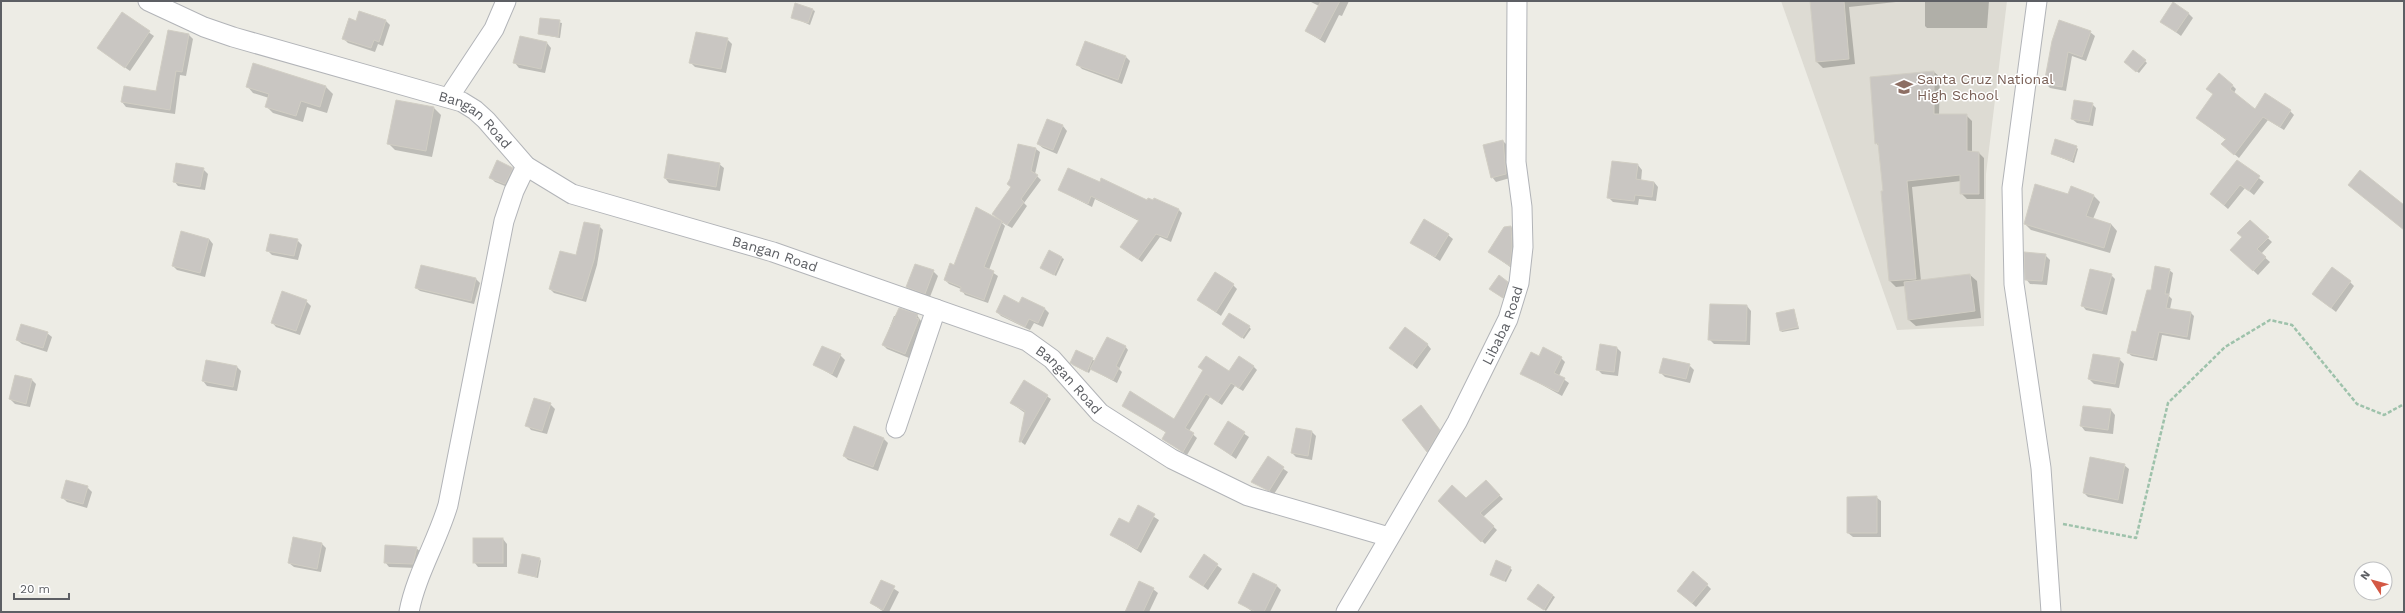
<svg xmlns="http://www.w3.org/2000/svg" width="2405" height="613" font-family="'Work Sans',sans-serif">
<rect width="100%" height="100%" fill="#edece5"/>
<path fill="#dddbd3" d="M1781,1h226l-21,173 -2,152 -87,4z"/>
<g fill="#0003">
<path d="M1309,1h40l-7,15 -3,-1 -14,28 -19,-12 13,-25z"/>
<path d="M1811,1h85v1l-47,5 6,57 -32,4 -7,-7z"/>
<path d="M1925,1h64l-2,27h-60l-2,-2z"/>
<path d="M813,10l2,1 -5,14 -18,-8z"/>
<path d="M360,12l26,9 4,4 -7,21 -5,-2 -3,8 -27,-9 -5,-5 13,-16z"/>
<path d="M2188,13l5,5 -12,18 -19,-14z"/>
<path d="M122,14l32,22 -24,35 -32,-23z"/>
<path d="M541,19l21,4 -2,15 -21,-4z"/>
<path d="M2090,32l5,4 -9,25 -14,-5 -6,35 -16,-3 -4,-4 7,-43z"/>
<path d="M189,35l4,4 -7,37 -6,-1 -5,39 -49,-7 -4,-5 35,-10z"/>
<path d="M727,39l5,5 -6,29 -31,-6 -4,-4z"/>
<path d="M547,43l4,5 -6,25 -26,-5 -4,-5z"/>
<path d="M1126,57l4,4 -8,23 -40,-15 -4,-4z"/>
<path d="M2145,61l2,2 -8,10 -12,-9z"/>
<path d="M254,65l72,22 7,7 -6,19 -20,-6 -4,15 -30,-9 -7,-7 3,-8 -16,-5 -6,-7z"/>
<path d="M1934,72l6,5 -1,38h27l6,6v32h7l5,5v41h-17l-6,-6v-12l-49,6 9,94 49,-6 7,6 4,37 -65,8 -7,-6 -4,-34 -9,1 -6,-6 -8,-89h2l-4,-45 -4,-4z"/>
<path d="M2233,86l3,3 -2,4 21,17 35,1 4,4 -10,15 -16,-10 -29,38 -12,-10 -1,-8 -29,-22 17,-23z"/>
<path d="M2092,104l4,4 -3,18 -16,-3 -5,-4z"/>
<path d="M434,108l7,7 -9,42 -37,-7 -7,-7z"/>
<path d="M1048,120l15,6 4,5 -10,23 -14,-6 -5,-4z"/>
<path d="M1503,141l5,5 2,32 -14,4 -4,-5 -7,-31z"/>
<path d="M2076,147l2,2 -4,14 -22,-9z"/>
<path d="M1036,149l4,3 -5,22 6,6 -17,23 3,3 -15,22 -11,-6 4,4 -16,44 9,6 -10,27 -23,-8 -4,-6 -12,-5 -4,-4 9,-14 46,-46 -7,-6z"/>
<path d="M2237,161l27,21 -10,13 -9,-7 -17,21 -17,-15z"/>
<path d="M719,164l5,4 -4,23 -51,-8 -4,-5z"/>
<path d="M1638,165l4,5 -1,11 13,1 4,5 -2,14 -17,-2 -1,6 -25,-3 -5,-5z"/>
<path d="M203,169l5,5 -3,16 -27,-4 -4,-5z"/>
<path d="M512,169l5,4 -7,15 -15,-6 -4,-4z"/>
<path d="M2072,188l22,8 6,6 -7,17 18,5 6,7 -7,22 -79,-23 -6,-6 44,-28z"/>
<path d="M1059,190l89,12 31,8 3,3 -11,29 -11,-5 -18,25 -17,-12 14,-29 -44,-22 -3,8z"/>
<path d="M2250,221l22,21 -11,12 9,8 -12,13 -26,-25 11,-13z"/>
<path d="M599,226l4,4 -6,35 -11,37 -32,-9 -4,-4z"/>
<path d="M1511,227l4,3 -2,39 -24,-17 16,-24z"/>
<path d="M1448,235l5,4 -13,22 -28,-18z"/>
<path d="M209,239l4,5 -8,33 -28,-7 -4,-4z"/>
<path d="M297,240l5,5 -4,15 -26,-5 -5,-5z"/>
<path d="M1049,251l15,8 -8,17 -13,-7z"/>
<path d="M2045,255l5,5 -3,25 -17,-1 -4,-5z"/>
<path d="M2169,270l4,3 -4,23 3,3 -2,10 21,4 3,3 -4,24 -28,-5 -5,26 -25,-5 -4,-3 24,-61z"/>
<path d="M933,271l5,5 -8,21 -18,-6 -5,-4z"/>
<path d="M2111,275l4,4 -8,36 -21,-5 -4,-5z"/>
<path d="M476,279l4,4 -6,21 -54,-13 -4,-3z"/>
<path d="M1507,282l2,3 -4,14 -13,-8z"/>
<path d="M2350,282l4,4 -18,26 -23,-18z"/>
<path d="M1233,285l4,4 -16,27 -23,-16z"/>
<path d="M1023,298l22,11 4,4 -6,14 -9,-4 -4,7 -29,-14 -4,-4 23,-8z"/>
<path d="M306,301l5,5 -11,29 -24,-8 -4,-5z"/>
<path d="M1747,306l4,5 -1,34 -36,-1 -5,-5z"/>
<path d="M1794,310l5,19 -17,3 -2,-2z"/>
<path d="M917,315l6,9 -14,34 -22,-9 -4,-4 11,-29z"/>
<path d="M1223,324l26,3 2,2 -7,10z"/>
<path d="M47,333l5,4 -5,15 -25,-8 -5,-4z"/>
<path d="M1427,344l4,5 -14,20 -26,-21z"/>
<path d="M1125,346l3,4 -9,19 3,3 -5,11 -26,-14 -2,4 -16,-8 4,-14 18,10z"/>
<path d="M1601,346l16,2 4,4 -3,24 -16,-2 -5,-5z"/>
<path d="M840,355l5,5 -8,18 -22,-13z"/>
<path d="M1539,357l22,1 4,4 -6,14 10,7 -7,13 -41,-23z"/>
<path d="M2119,359l5,5 -5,24 -25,-4 -5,-5z"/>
<path d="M1689,365l5,5 -4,13 -25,-6 -5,-5z"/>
<path d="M236,366l5,5 -4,20 -30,-5 -4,-5z"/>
<path d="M1253,366l4,4 -14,21 -8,-5 -13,19 -12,-8 -21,34 8,7 -10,17 -24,-16 4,-6 -43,-27 50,14 30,-49 -5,-4 31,6z"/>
<path d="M32,380l4,4 -6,23 -15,-3 -5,-5z"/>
<path d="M1024,381l27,18 -26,46 -5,-4 5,-28 -14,-10z"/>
<path d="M550,404l5,5 -8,25 -16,-4 -4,-5z"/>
<path d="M2084,407l27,3 4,5 -2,19 -28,-3 -4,-5z"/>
<path d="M1425,411l18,24 -12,21 -28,-36z"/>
<path d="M1228,423l21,14 -13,22 -21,-15z"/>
<path d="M854,428l30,11 4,4 -10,28 -30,-11 -4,-4z"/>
<path d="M1296,429l16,3 4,4 -4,24 -16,-3 -4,-4z"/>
<path d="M1268,458l20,14 -14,22 -21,-12z"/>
<path d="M2124,465l5,4 -6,35 -35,-7 -4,-4z"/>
<path d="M1486,481l17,18 -20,18 14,13 -12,14 -46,-43 27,-2z"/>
<path d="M87,487l5,5 -5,16 -20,-6 -5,-5z"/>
<path d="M1876,497l5,4v36h-28l-5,-4z"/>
<path d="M1138,507l21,13 -18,33 -29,-18 17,-10z"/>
<path d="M503,539l4,5v23h-29l-4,-5z"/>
<path d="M321,543l5,5 -5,24 -27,-5 -5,-4z"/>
<path d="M416,548l5,4 -4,16 -28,-1 -4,-5z"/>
<path d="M1204,556l18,13 -14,21 -18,-14z"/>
<path d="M540,559l1,2 -3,17 -19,-5z"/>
<path d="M1510,568l2,2 -6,12 -15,-7z"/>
<path d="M882,581l17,11 -10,20h-5l-13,-9z"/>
<path d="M1707,585l4,4 -15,18 -18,-16z"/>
<path d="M1277,586l4,4 -11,22h-17l-13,-9z"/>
<path d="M1538,586l17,11 -9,14 -15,-10z"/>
<path d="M1153,589l5,4 -9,19h-21z"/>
</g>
<g fill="#c9c6c2" stroke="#d1cec4">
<path d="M1321,1h19l-20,38 -15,-8z"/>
<path d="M1810,1h34l5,58 -33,3z"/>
<path d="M2173,2l16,11 -13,19 -16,-10z"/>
<path d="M795,3l18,6 -5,14 -17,-5z"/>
<path d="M359,11l27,9 -7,22 -5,-2 -3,8 -29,-9 7,-21 7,3z"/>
<path d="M122,12l28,19 -25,37 -28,-20z"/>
<path d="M540,18l20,2 -2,17 -20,-3z"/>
<path d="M2059,20l32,11 -9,26 -14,-5 -6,35 -18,-3 8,-43z"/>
<path d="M168,30l21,4 -7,38 -6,-1 -6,39 -49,-8 3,-16 32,5z"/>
<path d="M696,32l32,6 -7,31 -32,-6z"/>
<path d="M520,36l27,6 -6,27 -28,-6z"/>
<path d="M1085,41l41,15 -8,24 -42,-15z"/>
<path d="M2133,50l13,10 -10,12 -12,-10z"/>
<path d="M253,63l73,23 -6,21 -19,-6 -5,15 -31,-9 4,-13 -23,-7z"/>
<path d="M1934,71v43h33v37l12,1v42h-19v-19l-53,6 9,98 -27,2 -8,-90h2l-5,-48 -3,1 -5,-67z"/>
<path d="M2219,73l14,12 -3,4 25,20 10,-16 26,17 -11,17 -17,-10 -29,38 -13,-11 5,-5 -30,-21 17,-24 -7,-5z"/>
<path d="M396,100l38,7 -8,44 -39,-7z"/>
<path d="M2074,100l19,3 -4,19 -18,-3z"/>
<path d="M1047,119l16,6 -10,25 -16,-6z"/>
<path d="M2055,139l22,7 -5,15 -21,-7z"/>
<path d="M1503,140l3,34 -15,4 -8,-33z"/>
<path d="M1018,144l18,4 -5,23 7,4 -17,24 3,3 -17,23 -15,-11 19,-27 -4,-3 3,-5z"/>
<path d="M668,154l52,9 -4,24 -52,-9z"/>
<path d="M497,160l16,8 -8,16 -16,-6z"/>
<path d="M2237,160l23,16 -11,15 -9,-6 -16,20 -14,-11z"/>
<path d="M1612,161l26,3 -2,15 18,3 -2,15 -17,-2 -1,6 -27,-3z"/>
<path d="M176,163l28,5 -4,19 -27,-5z"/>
<path d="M1068,168l32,14 1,-4 46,22 1,-2 5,2 1,-2 25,11 -12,29 -11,-4 -18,25 -18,-12 19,-27 -48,-24 -3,8 -30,-14z"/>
<path d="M2360,170l44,35v25l-56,-45z"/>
<path d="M2035,184l33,10 3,-8 23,9 -8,21 25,8 -7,24 -80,-24z"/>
<path d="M976,207l26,14 -18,46 10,4 -10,29 -24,-9 1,-4 -17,-7 6,-17 4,2z"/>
<path d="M1424,219l25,15 -14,23 -25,-14z"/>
<path d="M2250,220l19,17 -12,12 9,8 -13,14 -23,-21 12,-13 -5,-4z"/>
<path d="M584,222l16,3 -6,35 -12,39 -33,-10 11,-38 16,4z"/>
<path d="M1511,226l1,21 -2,19 -22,-14 16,-25z"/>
<path d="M181,231l28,8 -9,34 -28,-7z"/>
<path d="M270,234l28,5 -4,17 -28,-5z"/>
<path d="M1049,250l13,7 -8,18 -14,-7z"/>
<path d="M2024,252l22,2 -4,27 -17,-1z"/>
<path d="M915,264l19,6 -9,24 -19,-7z"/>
<path d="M421,265l55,13 -5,23 -56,-13z"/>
<path d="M2155,266l15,3 -5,25h4l-3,14 25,4 -4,25 -28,-5 -6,26 -26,-5 5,-22 4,1 11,-42h4z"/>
<path d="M2332,267l19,14 -20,27 -19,-14z"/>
<path d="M2090,269l22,5 -10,37 -21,-5z"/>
<path d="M1215,272l19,12 -18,28 -19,-12z"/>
<path d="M1970,274l5,37 -67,9 -4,-38z"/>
<path d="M1499,275l9,7 -5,16 -14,-9z"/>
<path d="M282,291l25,9 -11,31 -25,-8z"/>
<path d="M1004,295l15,8 3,-6 23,11 -7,15 -9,-4 -4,8 -29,-15z"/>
<path d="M1710,304l37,1 -1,36 -38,-1z"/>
<path d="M899,308l19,6 -2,4 3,1 -14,35 -23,-9z"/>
<path d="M1794,309l4,18 -18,4 -4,-18z"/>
<path d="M1229,313l21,13 -8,12 -20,-14z"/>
<path d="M21,324l27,8 -5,16 -27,-8z"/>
<path d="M1405,327l23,17 -16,21 -23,-17z"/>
<path d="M1107,337l19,9 -10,20 3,2 -6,12 -23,-11z"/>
<path d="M1600,344l17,3 -3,25 -18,-2z"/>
<path d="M822,346l19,8 -9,20 -19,-9z"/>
<path d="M1543,347l19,10 -8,16 11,5 -7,14 -38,-18 11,-22 8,4z"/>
<path d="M1076,350l17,8 -6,14 -17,-9z"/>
<path d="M2093,354l27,4 -5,26 -27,-5z"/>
<path d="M1206,356l23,15 10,-15 15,10 -15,22 -8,-5 -13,19 -12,-8 -21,34 9,5 -11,19 -21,-13 4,-7 -44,-26 8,-15 44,28 29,-49 -5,-3z"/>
<path d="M1663,358l27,6 -4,15 -27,-6z"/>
<path d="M206,360l31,6 -4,21 -31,-6z"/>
<path d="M15,375l17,4 -6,25 -17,-5z"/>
<path d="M1024,380l24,15 -27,47h-2l6,-31 -15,-8z"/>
<path d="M534,398l17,5 -9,28 -17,-5z"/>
<path d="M1421,405l19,25 -13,22 -25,-32z"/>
<path d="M2083,406l28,3 -3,21 -28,-4z"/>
<path d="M1228,421l17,11 -14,23 -17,-11z"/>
<path d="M854,426l30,12 -11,29 -30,-11z"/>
<path d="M1296,428l16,3 -4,25 -17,-3z"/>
<path d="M1268,456l16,11 -15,24 -18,-9z"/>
<path d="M2090,457l35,7 -7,36 -35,-7z"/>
<path d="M66,480l22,6 -5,18 -22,-6z"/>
<path d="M1486,480l14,15 -20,18 14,13 -13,16 -43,-41 14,-16 14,13z"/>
<path d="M1877,496v37h-30v-36z"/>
<path d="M1138,505l17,9 -18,35 -27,-14 9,-17 10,5z"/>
<path d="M293,537l29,6 -5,26 -29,-6z"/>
<rect x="473" y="538" width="30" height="25"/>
<path d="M385,545l32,2 -4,17 -29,-1z"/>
<path d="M522,554l18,4 -4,19 -18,-4z"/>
<path d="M1204,554l14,10 -15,22 -14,-9z"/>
<path d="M1496,560l15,7 -7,14 -14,-6z"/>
<path d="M1693,571l15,13 -16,19 -15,-12z"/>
<path d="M1253,573l24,12 -13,27h-8l-18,-9z"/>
<path d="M881,580l14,6 -12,24 -13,-7z"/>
<path d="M1139,581l15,7 -11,24h-18z"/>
<path d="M1538,584l15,11 -9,15 -17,-11z"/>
</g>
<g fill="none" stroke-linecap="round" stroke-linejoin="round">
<g stroke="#b2b4b8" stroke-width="21">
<g id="minor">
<path id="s1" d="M148,1l56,26 29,10 229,65 13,8 11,10 40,46 46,28 201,58 254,89 25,18 48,54 72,46 76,37 141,41"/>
<path d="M2037,1l-25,187 2,96 27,184 10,144"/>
<path d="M449,97l45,-68 12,-28"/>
<path d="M896,428l40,-119"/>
<path d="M409,612c7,-37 28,-70 39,-107l56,-284 10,-30 12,-25"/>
<path id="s2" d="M1346,612l111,-190 51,-103 11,-36 4,-36 -1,-40 -6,-45 1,-161"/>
</g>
</g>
<path stroke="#9ec2ab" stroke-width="2.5" stroke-dasharray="4 2" stroke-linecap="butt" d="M2063,524l73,14 32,-135 57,-56 45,-27 22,5 65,79 27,11 20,-11"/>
<use href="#minor" stroke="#fff" stroke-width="19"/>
</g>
<defs>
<g id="school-bare" transform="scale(1.38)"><path d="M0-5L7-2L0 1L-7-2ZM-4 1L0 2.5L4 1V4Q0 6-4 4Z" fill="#8d6e63" stroke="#fff" stroke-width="2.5" paint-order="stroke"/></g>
</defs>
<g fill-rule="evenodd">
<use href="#school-bare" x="1904" y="87"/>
</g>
<g text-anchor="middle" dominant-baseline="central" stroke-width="3" stroke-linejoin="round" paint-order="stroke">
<g font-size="14" fill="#785e54" stroke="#fff" text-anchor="start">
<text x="1917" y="79">Santa Cruz National<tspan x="1917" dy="16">High School</tspan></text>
</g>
<g font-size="14" fill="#5d5f64" stroke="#fff">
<text stroke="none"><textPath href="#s1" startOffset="351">Bangan Road</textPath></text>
<text stroke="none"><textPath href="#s1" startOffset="687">Bangan Road</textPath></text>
<text stroke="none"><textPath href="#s2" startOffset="327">Libaba Road</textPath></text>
<text stroke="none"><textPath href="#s1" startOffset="1011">Bangan Road</textPath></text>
</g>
</g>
<rect width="2405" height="613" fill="none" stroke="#5d5f64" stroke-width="4"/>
<g transform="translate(2373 581) rotate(306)"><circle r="19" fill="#ffffff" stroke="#bebfc1"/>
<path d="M0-3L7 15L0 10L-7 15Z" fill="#d45844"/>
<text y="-6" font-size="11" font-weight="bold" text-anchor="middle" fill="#5d5f64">N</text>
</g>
<path d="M14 593v6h55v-6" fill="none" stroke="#5d5f64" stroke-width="2"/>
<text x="20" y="593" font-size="12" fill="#5d5f64" stroke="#ffffff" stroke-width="3" paint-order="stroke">20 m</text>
</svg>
